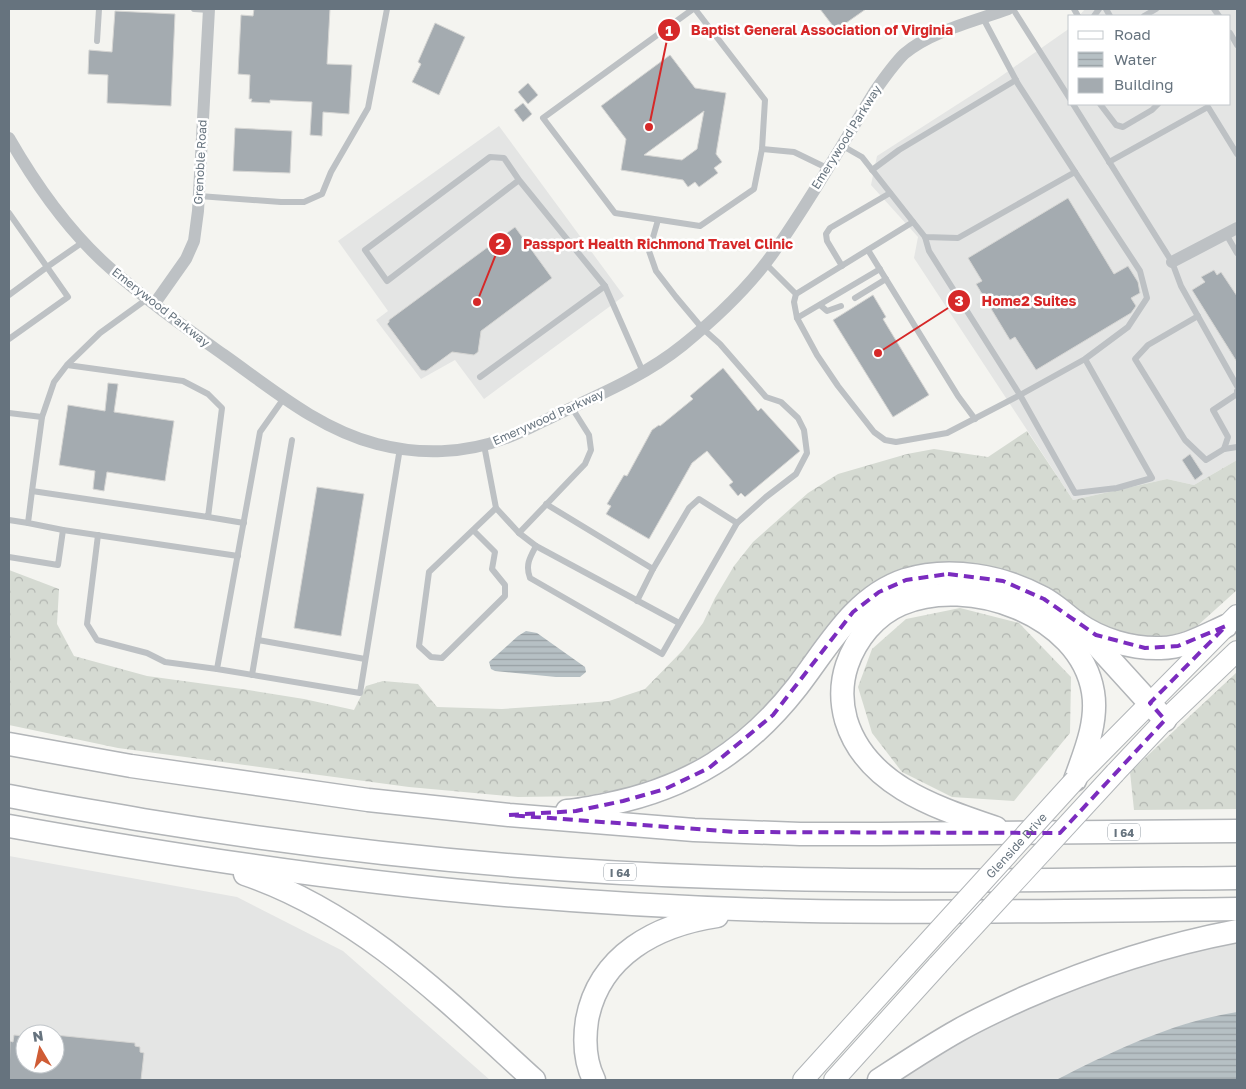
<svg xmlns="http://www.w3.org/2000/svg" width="1246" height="1089" font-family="'Golos Text',sans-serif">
<defs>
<pattern id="forest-crowns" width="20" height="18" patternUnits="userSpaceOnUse" patternTransform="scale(1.25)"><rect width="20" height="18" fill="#d5dad2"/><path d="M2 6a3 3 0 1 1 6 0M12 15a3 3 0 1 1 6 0" fill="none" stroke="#b1b5b0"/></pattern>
<pattern id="water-rules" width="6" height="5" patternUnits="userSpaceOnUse" patternTransform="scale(1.25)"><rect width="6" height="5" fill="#b6c0c4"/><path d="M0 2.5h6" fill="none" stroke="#98a0a4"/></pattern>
</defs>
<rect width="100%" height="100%" fill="#f4f4f0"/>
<g fill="#e4e5e4" fill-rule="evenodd">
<path d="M1085,9h152v451l-43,25 -27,-6 -94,21 -159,-242 4,-21 -47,-52 6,-29 120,-77 73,-51v76h160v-88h-151z"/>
<path d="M499,126l125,170 -140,103 -29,-39 -34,19 -45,-59 12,-9 -50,-70z"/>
<path d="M9,856l228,41 106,54 147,129h-481zM25,1034h30v30h-30z"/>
<path d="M1237,931v149h-358l80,-50z"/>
</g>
<g fill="url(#forest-crowns)">
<path d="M1027,431l46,69 94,-21 27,6 43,-25v130l-41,37 -23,8 -35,2 -24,-4 -39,-17 -214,-23 -27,25 -55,75 -30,30 -31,24 -42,25 -39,14 -52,10 -67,1 -109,-10 -291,-39 -109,-23v-155l50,19 -2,35 17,32 73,20 95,13 62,10 50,11 12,-24 17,-5 35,3 19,23 65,2 73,-5 34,-3 36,-12 38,-39 20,-27 12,-25 19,-32 19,-24 55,-49 30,-19 69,-20 27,-5 54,8z"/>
<path d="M960,608l59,15 52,54 -1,56 -56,68 -62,-4 -50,-25 -30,-39 -14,-46 14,-38 34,-30z"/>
<path d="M1237,672v137l-103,1 -4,-38z"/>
</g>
<g fill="url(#water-rules)">
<path d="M526,631l11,2 48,34 1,5 -6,5h-24l-61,-6 -4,-2 -2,-7 29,-26z"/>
<path d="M1237,1012v68h-181c57,-29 117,-58 181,-68z"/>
</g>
<g fill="#a4abb0" stroke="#d5d5d3" fill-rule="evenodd">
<path d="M254,9h76l-3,55 25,1 -3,49 -26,-2 -1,24 -12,-1 2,-33 -42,-2v3l-19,-1 1,-3h-3l1,-24 -12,-1 3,-59 12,1z"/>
<path d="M820,9h46l-30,21z"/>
<path d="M115,11l60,3 -4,92 -64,-3 1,-28 -20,-1 1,-24 23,2z"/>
<path d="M435,23l30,14 -26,58 -27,-13 9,-18 -3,-2z"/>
<path d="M670,55l25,33 31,5 -10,61 6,8 -8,6 4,5 -19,14 -4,-5 -7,5 -5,-7 -62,-10 5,-31 -25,-33zM704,111l-7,38 -15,11 -38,-5z"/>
<path d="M528,83l10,12 -10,9 -10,-12z"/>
<path d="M523,103l9,11 -9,8 -9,-12z"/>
<path d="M235,128l57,3 -2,42 -57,-2z"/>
<path d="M1068,198l46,76 14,-8 10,16 2,11 -9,5 5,8 -5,7 -95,57 -21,-33 -5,3 -34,-56 6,-3 -14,-23z"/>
<path d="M515,227l37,51 -71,53 -3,21 -4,3 -22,-3 -26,19 -5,-1 -34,-46 2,-2v-2z"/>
<path d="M1214,270l3,5 4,-3 16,24v66l-45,-72 13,-8 -4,-5z"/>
<path d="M873,295l13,22 -3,2 46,76 -36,22 -60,-97z"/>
<path d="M723,368l35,43 3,-3 39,43 -55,46 -4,-4 -3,3 -9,-11 4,-3 -26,-31 -15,12 -43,76 -43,-25 5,-8 -4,-2 17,-29 3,1 25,-46 7,-5 1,1 33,-27 -3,-3z"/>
<path d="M108,383l10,1 -4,28 60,9 -9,60 -58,-9 -3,19 -11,-2 2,-18 -36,-6 9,-60 37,6z"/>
<path d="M1190,454l13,20 -8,6 -13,-20z"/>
<path d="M317,487l47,7 -23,142 -47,-8z"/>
<path d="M14,1035l11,1v28h30v-29l80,8v3l5,1v5l4,1 -3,27h-132l1,-39 3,1z"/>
</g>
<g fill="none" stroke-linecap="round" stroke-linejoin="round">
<g stroke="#b1b5b8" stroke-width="22">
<g id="primary">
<path d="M1115,773l50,-53 72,-69"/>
<path d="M1076,778l161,-163"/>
<path d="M803,1080l104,-115"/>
<path d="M834,1080l104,-115"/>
</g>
</g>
<g stroke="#b2b5b8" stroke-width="25">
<g id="motorway">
<path d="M1085,632l80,88"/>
<path d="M9,744l122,22 237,34 141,15 185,15 106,4h80l357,-3"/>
<path d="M9,796c44,9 89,16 134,24 190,31 381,51 573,57 174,6 348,3 521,1"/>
<path d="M567,811c14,-1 28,-4 42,-7 79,-16 138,-53 188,-117 31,-40 57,-90 108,-107 45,-14 98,-4 138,18 13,7 23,17 34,25 24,17 55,26 84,25 23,0 45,-13 65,-22"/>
<path d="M9,826c161,29 322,54 485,68 105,9 210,15 315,17 143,2 286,0 428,-2"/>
<path d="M996,828c-58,-20 -130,-42 -150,-108 -5,-18 -5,-37 1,-55 9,-26 28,-50 54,-61 67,-29 179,10 192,88 5,30 -8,60 -18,88"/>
<path d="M245,874c115,39 202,127 289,206"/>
<path d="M594,1080c-9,-18 -10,-40 -7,-60 12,-65 70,-95 130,-104"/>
<path d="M879,1080c26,-17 53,-35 80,-50 21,-12 43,-22 65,-32 69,-30 139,-53 213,-67"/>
</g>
</g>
<g stroke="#bdc1c4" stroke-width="6">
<path d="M194,9l15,1"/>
<path d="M693,9l-150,109 72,95 85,13 54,-37 8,-40 3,-49 -70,-91"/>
<path d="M1013,9l57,90"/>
<path d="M1074,9l4,7"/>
<path d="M1106,9l4,7"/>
<path d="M1214,9l5,7"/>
<path d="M1094,16l5,-7"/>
<path d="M1144,16l12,-7"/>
<path d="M1230,33l7,12"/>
<path d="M97,41l2,-32"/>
<path d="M1073,104l99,158 9,24 56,100"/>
<path d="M1100,104l16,21 7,2 29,-17 6,-6"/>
<path d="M841,145l21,12 63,80 33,1 117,-66 -57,-88 -35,-66"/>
<path d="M762,149l32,3 33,16"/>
<path d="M1109,162l99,-55 29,47"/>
<path d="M872,170l27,-20 117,-70"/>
<path d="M1075,172l65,99 7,27 -19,29 -43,32 67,119 -35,10 -42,5 -55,-98 65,-36"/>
<path d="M519,180l-15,-22 -14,-1 -125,93 22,31 132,-101 86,106 38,86"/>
<path d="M199,196l82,6h23l18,-8 9,-22 37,-64 19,-99"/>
<path d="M9,213l38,54 36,-25"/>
<path d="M1226,234l11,19"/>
<path d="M868,250l90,146 17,23"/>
<path d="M765,263l31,31 -2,8 3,16 20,37 21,31 36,46 11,8 11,2 51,-9 73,-38 -91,-144 -4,-14"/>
<path d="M842,266l-15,-25 -1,-7 4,-6 60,-35"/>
<path d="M796,294l117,-72"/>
<path d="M9,295l38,-28 21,30 -59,42"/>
<path d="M855,298l31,-19"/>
<path d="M820,305l7,6 14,-5"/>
<path d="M1198,316l-50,29 -13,14 50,81 21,20 18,-11 4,-12 -15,-27 24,-16v-3"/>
<path d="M797,318l83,-49"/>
<path d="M67,365l-13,17 -12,35 -10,74 176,26 14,-109 -14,-14 -25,-13 -116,-16 33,-32 47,-34"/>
<path d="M480,377l125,-91"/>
<path d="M284,398l-24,34 -43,237 143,24 40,-245"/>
<path d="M9,413l33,4"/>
<path d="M1224,449l13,-2"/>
<path d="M32,491l-4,32 35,7"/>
<path d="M546,504l107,65 -16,32"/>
<path d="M496,508l23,25 66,-69 6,-14 -2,-15 -17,-27"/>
<path d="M208,517l36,6"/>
<path d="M9,520l19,3"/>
<path d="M473,530l22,22 -3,17 13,16v11l-63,62 -11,-1 -12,-11 10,-74 67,-64 -12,-63"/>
<path d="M519,533l17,13c-6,11 -11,19 -6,32l132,76 75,-131 29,-26 30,-23 11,-21 -3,-23 -6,-12 -17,-16 -15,-5 -46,-53 -18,-16 -26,-31 -20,-26 -7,-20 9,-31"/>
<path d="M98,535l-11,89 10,16 50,13 18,9 52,7"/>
<path d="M536,546l143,77"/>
<path d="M9,557l49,8 5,-35 175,26"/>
<path d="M653,569l36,-61 10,-9 38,24"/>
<path d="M258,640l107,19"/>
<path d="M252,675l40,-235"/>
</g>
<g stroke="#bdc1c4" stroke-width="12">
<path d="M9,138c27,47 60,94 101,130 36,32 76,60 114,87 48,34 95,74 153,89 42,11 88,10 129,-6 18,-6 35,-16 52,-24 43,-20 88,-39 125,-69 32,-26 64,-56 88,-89 38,-53 70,-110 104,-165 9,-13 18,-26 29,-37 27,-23 71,-33 104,-45"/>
<path d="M1172,262l65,-34"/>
<path d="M155,303l31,-44 8,-18 4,-30 11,-202"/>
</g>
<use href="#primary" stroke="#fff" stroke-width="20"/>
<use href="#motorway" stroke="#fff" stroke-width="22"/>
<g stroke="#b1b5b8" stroke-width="22" stroke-linecap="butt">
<g id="primary-bridge">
<path id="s1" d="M907,965l168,-185"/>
<path d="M938,965l177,-192"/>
</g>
</g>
<use href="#primary-bridge" stroke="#fff" stroke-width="20"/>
</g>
<path fill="none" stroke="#7b2cbf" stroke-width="4" stroke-dasharray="10 6" stroke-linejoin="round" d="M948,574l55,7 41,18 52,36 49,13 33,-2 48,-20 -76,77 15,17 -105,113 -323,-1 -228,-17 67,-4 47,-10 42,-12 44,-21 64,-53 80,-103 26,-20 27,-12z"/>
<g text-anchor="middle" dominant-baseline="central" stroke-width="5" stroke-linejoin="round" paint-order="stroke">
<g fill="#fff" stroke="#949da5" stroke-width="1">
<rect x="1108" y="823.5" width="32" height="17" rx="4"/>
<rect x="604" y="863.5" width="32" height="17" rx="4"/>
</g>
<g font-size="11" font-weight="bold" fill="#66737e">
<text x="1124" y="832">I 64</text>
<text x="620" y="872">I 64</text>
</g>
<g font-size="12" fill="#66737e" stroke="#fff">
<text transform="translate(846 137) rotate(-58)">Emerywood Parkway</text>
<text transform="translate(200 162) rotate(-87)">Grenoble Road</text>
<text transform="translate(161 307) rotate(38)">Emerywood Parkway</text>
<text transform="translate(548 417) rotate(-24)">Emerywood Parkway</text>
<text stroke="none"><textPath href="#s1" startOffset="162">Glenside Drive</textPath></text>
</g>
</g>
<path fill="none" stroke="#d62828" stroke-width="2" d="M649 127L669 30M477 302L500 244M878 353L959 301"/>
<g fill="#d62828" stroke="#fff" stroke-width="2">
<circle cx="649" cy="127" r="5"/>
<circle cx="477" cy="302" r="5"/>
<circle cx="878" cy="353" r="5"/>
<circle cx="669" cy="30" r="12"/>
<circle cx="500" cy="244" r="12"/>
<circle cx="959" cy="301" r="12"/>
</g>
<g font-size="15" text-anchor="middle" font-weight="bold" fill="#fff">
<text x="669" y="36">1</text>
<text x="500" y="249">2</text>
<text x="959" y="306">3</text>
</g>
<g font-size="14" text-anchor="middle" font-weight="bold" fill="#d62828" stroke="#fff" stroke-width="5" stroke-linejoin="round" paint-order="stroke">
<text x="822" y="35">Baptist General Association of Virginia</text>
<text x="658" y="249">Passport Health Richmond Travel Clinic</text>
<text x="1029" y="306">Home2 Suites</text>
</g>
<rect width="1246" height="1089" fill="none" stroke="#66737e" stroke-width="20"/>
<rect x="1068" y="15" width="162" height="90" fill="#ffffff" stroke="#c2c7cb"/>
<rect x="1078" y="31" width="25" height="8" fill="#ffffff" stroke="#c2c7cb"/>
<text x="1114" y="40" font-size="15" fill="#66737e">Road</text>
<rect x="1078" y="52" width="25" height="15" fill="url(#water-rules)" stroke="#c2c7cb"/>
<text x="1114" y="65" font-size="15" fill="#66737e">Water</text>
<rect x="1078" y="78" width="25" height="15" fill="#a4abb0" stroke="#c2c7cb"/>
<text x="1114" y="90" font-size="15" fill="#66737e">Building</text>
<g transform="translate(40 1049) rotate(351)"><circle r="24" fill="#ffffff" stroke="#c2c7cb"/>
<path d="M0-4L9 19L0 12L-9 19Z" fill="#cf5c35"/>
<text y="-8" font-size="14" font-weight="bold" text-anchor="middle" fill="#66737e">N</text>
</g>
</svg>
